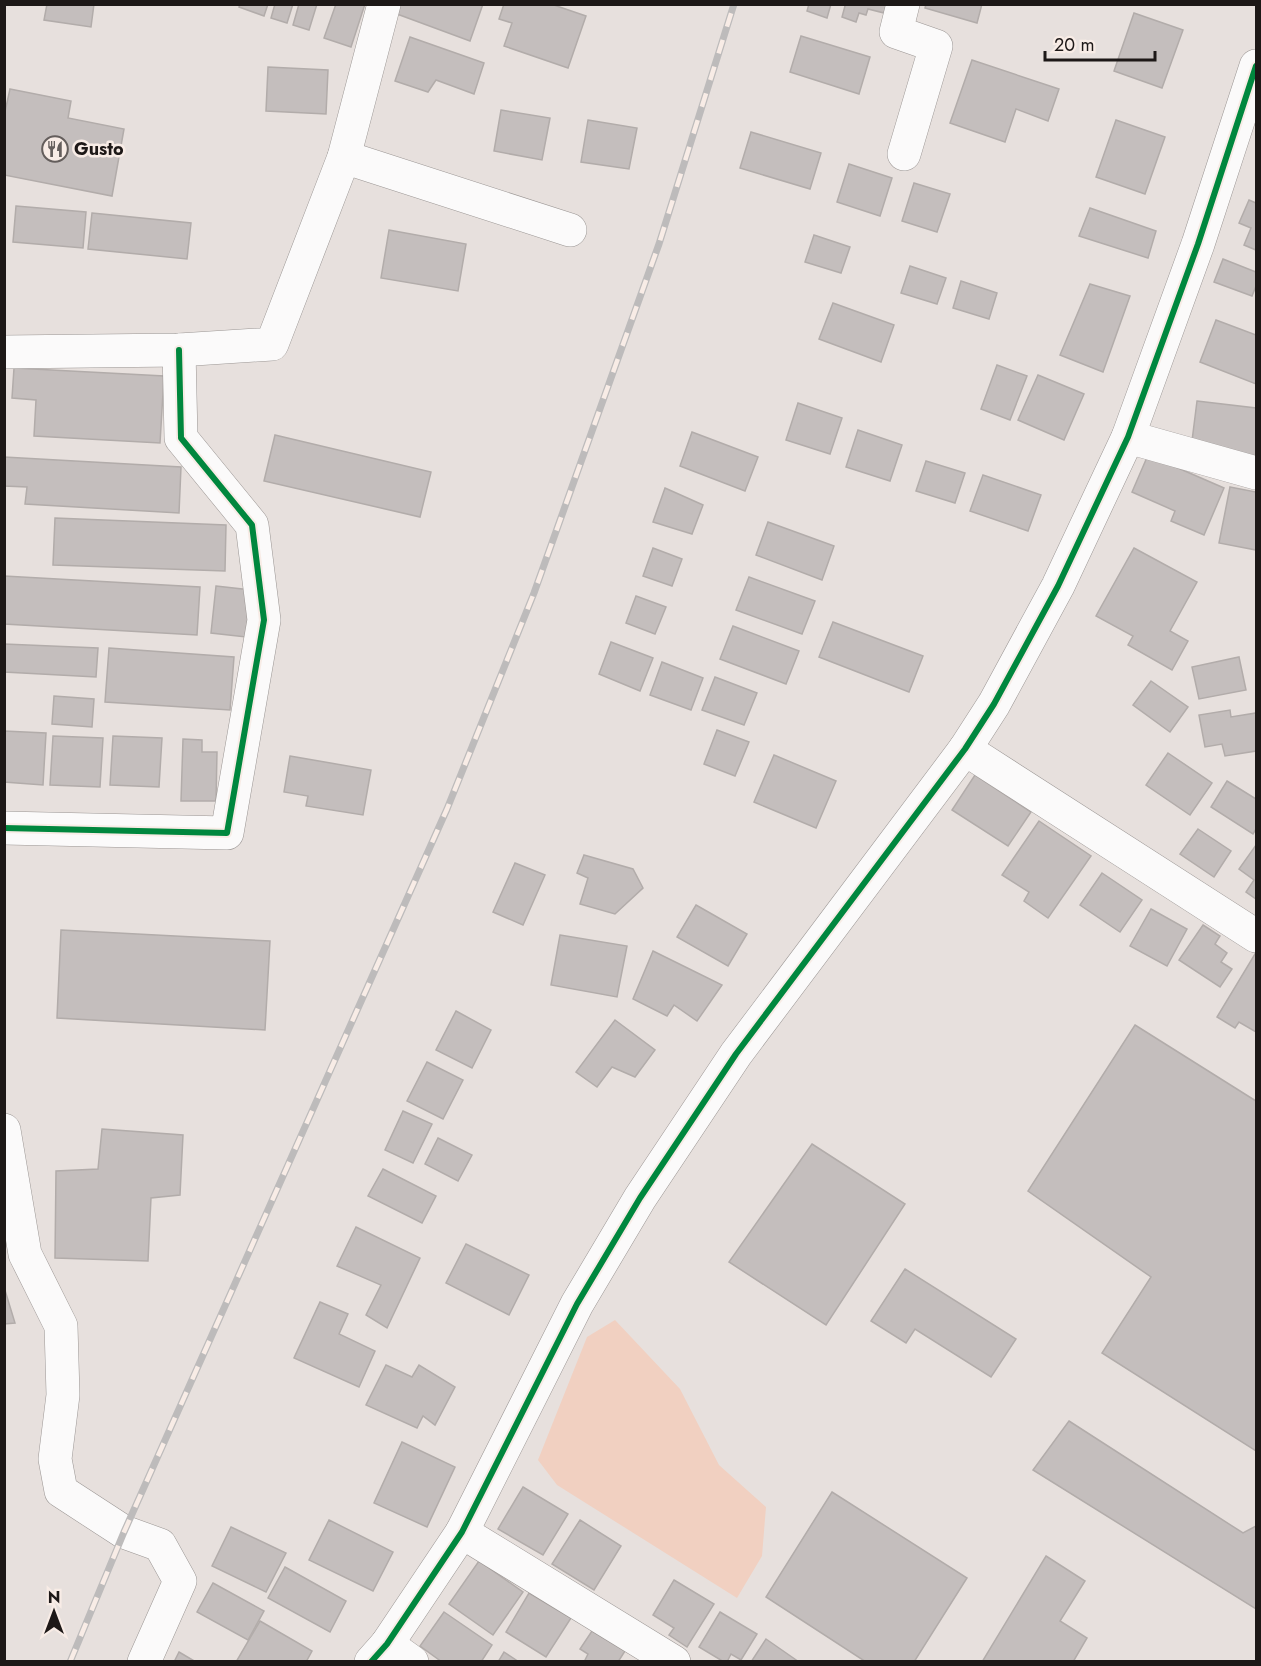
<svg xmlns="http://www.w3.org/2000/svg" width="1261" height="1666" font-family="Jost,sans-serif">
<rect width="100%" height="100%" fill="#e7e0dd"/>
<path fill="#f1d0c1" d="M615,1320l65,69 39,76 47,42 -4,49 -25,42 -180,-113 -19,-25 49,-123z"/>
<g fill="#c4bebd" stroke="#b2acaa" stroke-width="1.5">
<path d="M47,4h47l-3,23 -47,-7z"/>
<path d="M240,4h28l-4,12 -25,-9z"/>
<path d="M275,4h18l-6,19 -16,-5z"/>
<path d="M299,4h18l-8,26 -16,-5z"/>
<path d="M336,4h29l-14,43 -27,-9z"/>
<path d="M401,4h82l-13,37 -73,-27z"/>
<path d="M504,4h47l35,12 -18,52 -64,-22 8,-23 -13,-4z"/>
<path d="M809,4h22l-4,14 -20,-7z"/>
<path d="M842,4h45l-3,9 -16,-4 -2,6 -7,-2 -3,9 -14,-5 3,-11z"/>
<path d="M926,4h56l-5,19 -52,-15z"/>
<path d="M1134,13l49,17 -21,58 -48,-17z"/>
<path d="M801,36l69,21 -11,37 -69,-22z"/>
<path d="M410,37l74,26 -10,31 -38,-14 -8,12 -33,-11z"/>
<path d="M972,60l87,29 -11,32 -32,-12 -11,33 -55,-19z"/>
<path d="M268,67l60,3 -2,44 -60,-3z"/>
<path d="M10,89l61,12 -3,17 56,11 -12,67 -108,-21v-59z"/>
<path d="M501,110l49,8 -8,42 -48,-9z"/>
<path d="M588,120l49,8 -8,41 -48,-7z"/>
<path d="M1116,120l49,17 -20,57 -49,-17z"/>
<path d="M751,132l70,21 -11,36 -70,-21z"/>
<path d="M849,164l43,14 -12,38 -43,-14z"/>
<path d="M914,183l36,11 -13,38 -35,-11z"/>
<path d="M1249,200l7,3v47l-12,-5 7,-17 -12,-5z"/>
<path d="M16,206l70,6 -3,36 -70,-6z"/>
<path d="M1090,208l66,23 -8,27 -69,-22z"/>
<path d="M92,213l99,10 -4,36 -99,-10z"/>
<path d="M389,230l77,14 -8,47 -77,-13z"/>
<path d="M814,235l36,12 -9,26 -36,-11z"/>
<path d="M1223,259l33,13v14l-4,10 -38,-14z"/>
<path d="M910,266l36,12 -9,26 -36,-11z"/>
<path d="M961,281l36,12 -8,26 -36,-11z"/>
<path d="M1090,284l40,12 -27,76 -43,-17z"/>
<path d="M833,303l61,22 -13,37 -62,-23z"/>
<path d="M1216,320l40,15v49l-56,-22z"/>
<path d="M997,365l30,11 -17,44 -29,-11z"/>
<path d="M14,368l150,8 -4,67 -126,-7 2,-36 -24,-2z"/>
<path d="M1038,375l46,19 -20,46 -46,-20z"/>
<path d="M1197,401l59,7v54l-65,-13z"/>
<path d="M798,403l44,15 -12,36 -44,-14z"/>
<path d="M858,430l44,15 -12,36 -44,-14z"/>
<path d="M692,432l66,25 -13,34 -65,-25z"/>
<path d="M275,435l156,37 -11,45 -156,-36z"/>
<path d="M1148,455l76,33 -20,47 -33,-14 4,-10 -43,-19z"/>
<path d="M4,457l177,10 -2,46 -154,-9 2,-17 -23,-1z"/>
<path d="M926,461l39,12 -10,30 -39,-12z"/>
<path d="M983,475l58,20 -13,36 -58,-20z"/>
<path d="M1230,487l26,5v58l-37,-7z"/>
<path d="M665,488l38,17 -11,29 -39,-12z"/>
<path d="M55,518l171,7 -1,46 -172,-6z"/>
<path d="M768,522l66,24 -12,34 -66,-25z"/>
<path d="M653,548l29,11 -10,27 -29,-10z"/>
<path d="M1134,548l63,34 -27,49 18,10 -16,29 -44,-25 5,-9 -37,-20z"/>
<path d="M4,576l196,11 -3,48 -193,-11z"/>
<path d="M749,577l66,24 -13,33 -66,-24z"/>
<path d="M216,586l35,4 -5,47 -35,-4z"/>
<path d="M636,596l30,11 -11,27 -29,-11z"/>
<path d="M833,622l90,34 -14,36 -90,-35z"/>
<path d="M733,626l66,25 -13,33 -66,-25z"/>
<path d="M611,642l42,16 -13,33 -41,-17z"/>
<path d="M4,644l94,4 -2,29 -92,-5z"/>
<path d="M109,648l125,9 -4,53 -125,-8z"/>
<path d="M1239,657l7,33 -47,9 -7,-32z"/>
<path d="M662,662l41,16 -12,32 -41,-15z"/>
<path d="M715,677l42,16 -13,32 -42,-15z"/>
<path d="M1151,681l37,26 -18,25 -37,-27z"/>
<path d="M54,696l40,3 -2,28 -40,-3z"/>
<path d="M1230,710l1,7 25,-4v38l-31,5 -3,-12 -17,3 -6,-32z"/>
<path d="M717,730l32,12 -14,34 -31,-12z"/>
<path d="M4,731l42,2 -3,52 -39,-3z"/>
<path d="M53,736l50,2 -3,49 -50,-2z"/>
<path d="M113,736l49,2 -3,49 -49,-2z"/>
<path d="M183,739l19,1v12h15l-1,49h-35z"/>
<path d="M1168,753l44,30 -22,32 -44,-30z"/>
<path d="M774,755l62,26 -20,47 -62,-26z"/>
<path d="M290,756l81,14 -8,45 -57,-9 2,-10 -24,-4z"/>
<path d="M975,775l56,37 -23,34 -56,-36z"/>
<path d="M1227,781l29,18v30l-3,5 -42,-27z"/>
<path d="M1039,821l52,35 -43,62 -24,-17 5,-9 -27,-17z"/>
<path d="M1198,829l33,22 -17,26 -34,-23z"/>
<path d="M1256,845v54l-10,-7 8,-12 -15,-11z"/>
<path d="M584,855l49,14 10,19 -28,26 -35,-10 8,-26 -11,-5z"/>
<path d="M515,863l30,12 -22,50 -30,-13z"/>
<path d="M1102,873l40,27 -22,32 -40,-27z"/>
<path d="M696,905l51,29 -19,32 -51,-29z"/>
<path d="M1151,909l36,20 -20,37 -37,-20z"/>
<path d="M1203,925l17,11 -5,8 12,9 -6,9 11,7 -12,18 -41,-27z"/>
<path d="M61,930l209,11 -5,89 -208,-12z"/>
<path d="M560,935l67,11 -10,51 -66,-12z"/>
<path d="M653,951l69,34 -25,36 -23,-16 -7,11 -34,-17z"/>
<path d="M1255,954l1,1v77l-17,-10 -4,6 -18,-11z"/>
<path d="M456,1011l35,19 -19,38 -36,-18z"/>
<path d="M615,1020l40,30 -20,27 -23,-10 -15,20 -21,-15z"/>
<path d="M1135,1025l121,76v350l-154,-98 49,-76 -123,-86z"/>
<path d="M427,1062l36,18 -20,39 -36,-18z"/>
<path d="M403,1111l29,13 -19,39 -28,-13z"/>
<path d="M102,1129l81,6 -3,60 -29,3 -3,63 -93,-3 1,-87 42,-2z"/>
<path d="M438,1138l34,17 -14,26 -33,-17z"/>
<path d="M812,1144l93,60 -79,121 -97,-63z"/>
<path d="M383,1169l53,27 -14,27 -54,-27z"/>
<path d="M356,1227l64,31 -33,70 -21,-13 15,-30 -44,-19z"/>
<path d="M466,1244l63,31 -20,40 -63,-32z"/>
<path d="M905,1269l111,70 -25,38 -76,-48 -9,14 -35,-22z"/>
<path d="M4,1287l11,36 -11,1z"/>
<path d="M320,1302l28,12 -9,20 36,17 -16,36 -65,-29z"/>
<path d="M386,1365l26,12 7,-12 36,22 -20,38 -12,-9 -6,12 -51,-23z"/>
<path d="M1069,1421l174,112 13,-7v83l-223,-139z"/>
<path d="M402,1442l53,25 -28,60 -53,-24z"/>
<path d="M523,1487l45,27 -25,41 -45,-26z"/>
<path d="M832,1492l135,86 -53,84h-48l-100,-65z"/>
<path d="M329,1520l64,32 -20,39 -64,-31z"/>
<path d="M580,1520l41,26 -27,44 -42,-26z"/>
<path d="M231,1527l55,26 -20,39 -54,-26z"/>
<path d="M1046,1556l39,25 -25,40 27,17 -14,24h-91z"/>
<path d="M479,1561l44,31 -30,43 -44,-31z"/>
<path d="M285,1567l61,34 -16,31 -62,-34z"/>
<path d="M674,1580l40,24 -27,43 -18,-12 5,-7 -21,-13z"/>
<path d="M213,1583l51,28 -16,29 -51,-28z"/>
<path d="M529,1593l42,25 -25,39 -40,-25z"/>
<path d="M444,1612l48,33 -11,17h-39l-22,-16z"/>
<path d="M720,1612l37,22 -16,26 -10,-6 -4,8h-3l-25,-15z"/>
<path d="M260,1621l52,30 -6,11h-70z"/>
<path d="M592,1631l33,20 -7,11h-34l4,-8 -8,-5z"/>
<path d="M766,1639l33,23h-48z"/>
<path d="M179,1652l17,10h-22z"/>
<path d="M504,1652l15,10h-21z"/>
</g>
<g fill="none" stroke-linecap="round" stroke-linejoin="round">
<g stroke="#9b9694" stroke-width="34">
<g id="minor">
<path d="M903,4l-7,28 40,14 -32,108"/>
<path d="M344,157l226,73"/>
<path d="M4,352l175,-2 93,-6 72,-187 40,-153"/>
<path d="M1128,437l128,36"/>
<path d="M965,749l291,187"/>
<path d="M4,828l223,5 37,-213 -12,-95 -71,-87 -2,-88"/>
<path d="M4,1130l21,124 36,72 2,69 -8,64 6,32 63,41 36,13 20,36 -36,81"/>
<path d="M462,1532l212,130"/>
<path d="M387,1644l25,18"/>
<path d="M371,1662l16,-18 75,-112 115,-228 63,-106 96,-144 229,-305 29,-45 64,-118 70,-149 70,-193 58,-178"/>
</g>
</g>
<use href="#minor" stroke="#fbfafa" stroke-width="33"/>
<g stroke="#bdbbbb" stroke-width="7">
<path id="rail" d="M70,1662l54,-130 323,-723 87,-216 125,-349 75,-240"/>
</g>
<use href="#rail" stroke="#f8ece6" stroke-width="4.5" stroke-dasharray="14" stroke-linecap="butt"/>
<g stroke="#f8ece6" stroke-width="10">
<g id="cycleway">
<path d="M4,828l223,5 37,-213 -12,-95 -71,-87 -2,-88"/>
<path d="M371,1662l16,-18 75,-112 115,-228 63,-106 96,-144 229,-305 29,-45 64,-118 70,-149 70,-193 58,-178"/>
</g>
</g>
<use href="#cycleway" stroke="#00873e" stroke-width="6"/>
</g>
<defs>
<g id="restaurant-ring" transform="scale(1.35)"><circle r="9.5" fill="#f8ece6" stroke="#645e5c" stroke-width="1.5"/><path d="M-5-6h1v4h1v-4h1v4h1v-4h1v5L-1.5 .5V6h-2V.5L-5-1ZM5-6V6H3V1.5H1.5Q1.5-4 5-6Z" fill="#645e5c"/></g>
</defs>
<g fill-rule="evenodd">
<use href="#restaurant-ring" x="55" y="149"/>
</g>
<g text-anchor="middle" dominant-baseline="central" stroke-width="5" stroke-linejoin="round" paint-order="stroke">
<g font-size="18" font-weight="bold" fill="#1d1817" stroke="#f8ece6" text-anchor="start">
<text x="74" y="149">Gusto</text>
</g>
</g>
<rect width="1261" height="1666" fill="none" stroke="#1d1817" stroke-width="12"/>
<g transform="translate(54 1612)" stroke="#f8ece6" stroke-width="4.5" paint-order="stroke">
<path d="M0-4.5L10 22L0 15L-10 22Z" fill="#1d1817"/>
<text y="-9" font-size="16" font-weight="bold" text-anchor="middle" fill="#1d1817">N</text>
</g>
<path d="M1045 51v9h110v-9" fill="none" stroke="#1d1817" stroke-width="3"/>
<text x="1054" y="51" font-size="18" fill="#1d1817" stroke="#f8ece6" stroke-width="4.5" paint-order="stroke">20 m</text>
</svg>
